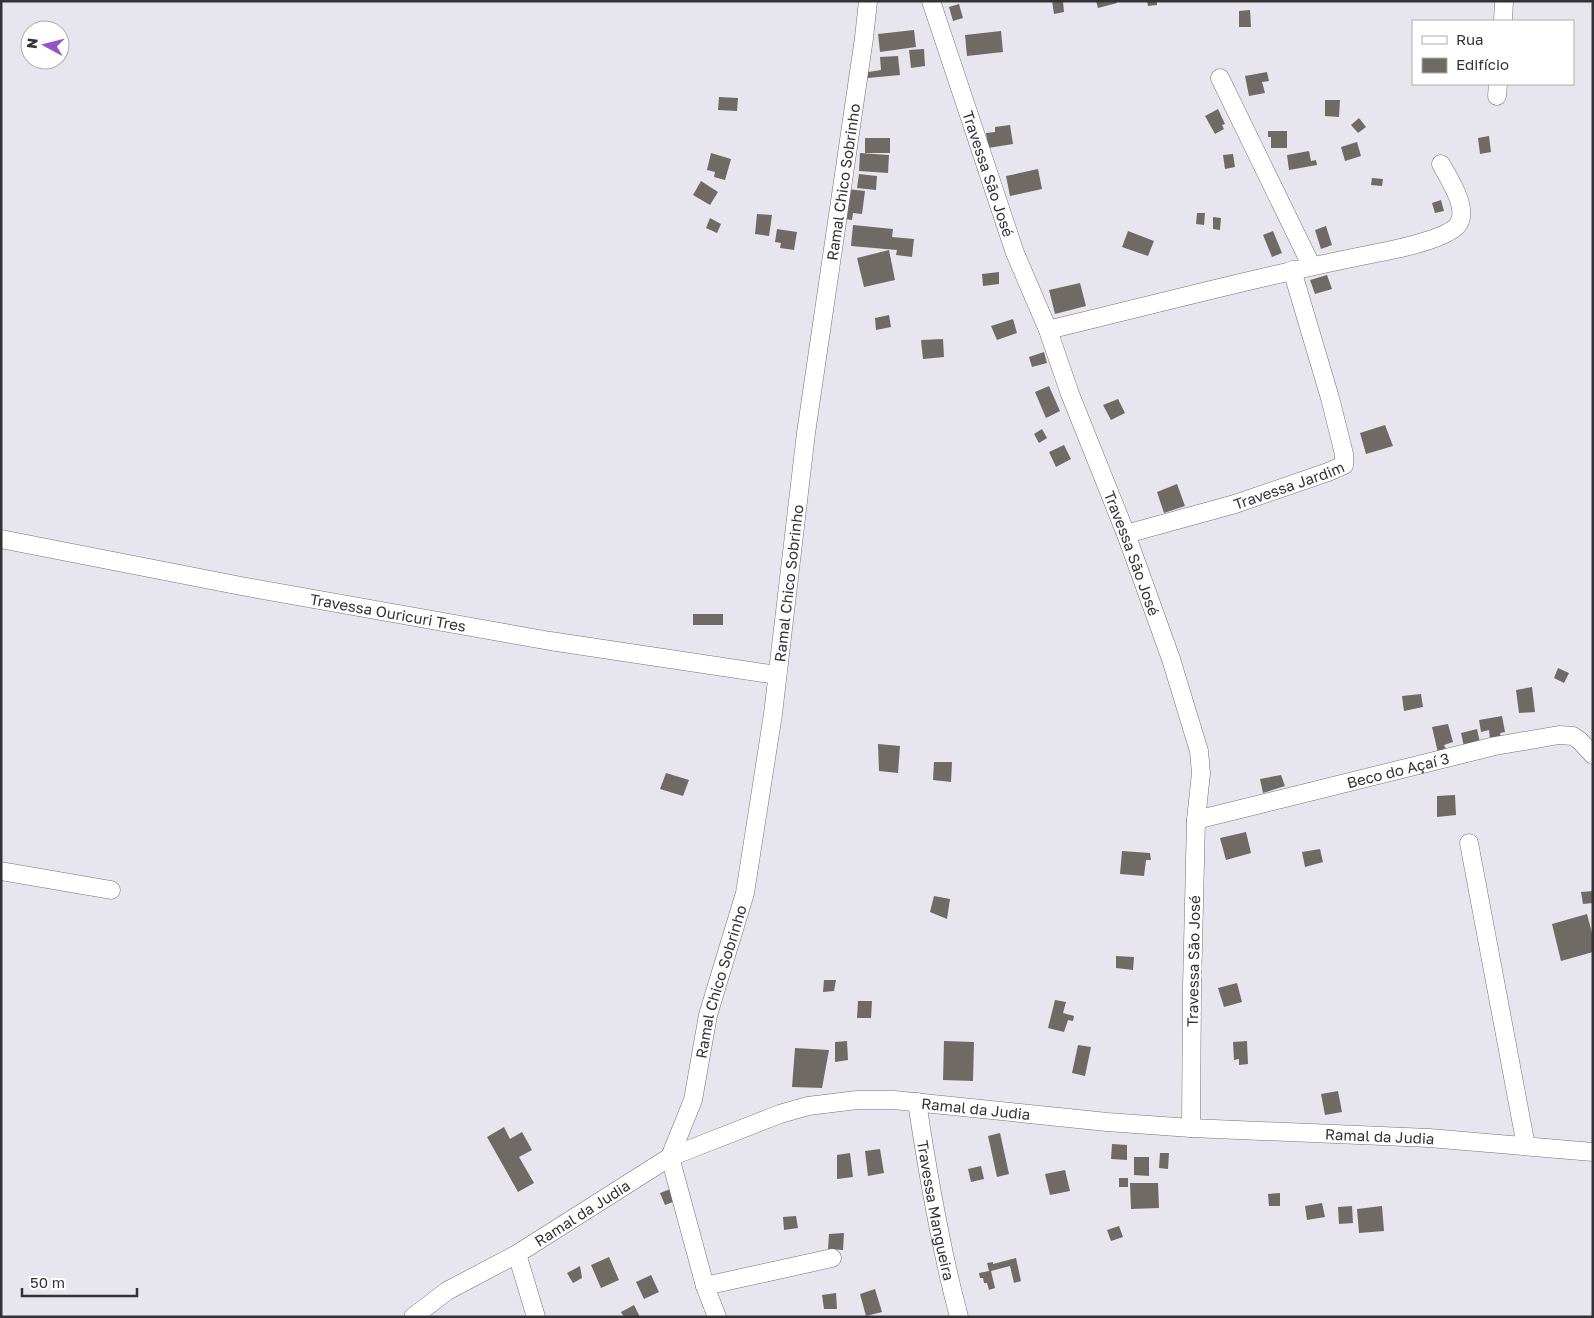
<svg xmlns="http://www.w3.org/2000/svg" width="1594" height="1318" font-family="'Golos Text',sans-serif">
<rect width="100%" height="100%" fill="#e7e6ef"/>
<g fill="#706a64">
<path d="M1052,1h11l1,11 -10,2z"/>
<path d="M1096,1h20l1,2 -19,5z"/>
<path d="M1147,1h10v4l-9,1z"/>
<path d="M959,4l4,14 -10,3 -4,-14z"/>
<path d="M1250,10l1,17h-12v-16z"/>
<path d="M914,30l2,17 -36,5 -2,-18z"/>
<path d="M1001,31l2,21 -36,4 -2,-21z"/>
<path d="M924,49l1,17 -14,2 -2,-18z"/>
<path d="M898,56l2,19 -32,3v-6l13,-2 -1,-13z"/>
<path d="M1267,72l2,9 -7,1 3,11 -16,3 -4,-20z"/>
<path d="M719,97l19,1 -1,13 -19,-1z"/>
<path d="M1325,100h15l-1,17 -14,-1z"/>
<path d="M1218,109l7,15 -3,1 2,4 -9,5 -10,-18z"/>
<path d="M1359,118l7,9 -8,6 -7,-8z"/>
<path d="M1010,125l3,19 -25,4 -2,-15 9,-1v-5z"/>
<path d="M1268,131h19v17h-16v-11h-3z"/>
<path d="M1489,136l2,16 -11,2 -2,-16z"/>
<rect x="865" y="138" width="25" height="15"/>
<path d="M1357,142l4,14 -16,5 -4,-14z"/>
<path d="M1309,151l2,10 5,-1 1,5 -28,5 -2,-15z"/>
<path d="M711,153l20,6 -6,21 -11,-3 1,-5 -8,-2z"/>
<path d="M860,153l29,2 -1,18 -29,-2z"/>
<path d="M1233,154l2,13 -10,2 -2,-14z"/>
<path d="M1038,169l4,20 -32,7 -4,-20z"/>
<path d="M859,174l18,2 -1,14 -19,-2z"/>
<path d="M1372,178l11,1 -1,7 -11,-1z"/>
<path d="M701,181l17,11 -8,13 -17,-10z"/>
<path d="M847,189l18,2 -3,23 -9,-1 -1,7 -8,-1z"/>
<path d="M1441,200l3,11 -9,2 -3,-10z"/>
<path d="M1197,213h8l-1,12 -8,-1z"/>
<path d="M757,214l15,1 -3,21 -14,-2z"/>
<path d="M1213,217l8,1 -1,12 -7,-1z"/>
<path d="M710,218l11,6 -4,9 -11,-5z"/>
<path d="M853,225l40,4 -1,8 22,2 -2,18 -16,-2 1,-5 -46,-4z"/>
<path d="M1326,226l6,19 -11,4 -6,-19z"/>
<path d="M777,229l20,3 -3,18 -14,-2 1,-5 -6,-1z"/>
<path d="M1128,231l26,10 -6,15 -26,-9z"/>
<path d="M1273,231l9,22 -10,4 -9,-22z"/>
<path d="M889,250l6,30 -31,7 -7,-29z"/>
<path d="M999,272v12l-16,2 -1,-12z"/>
<path d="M1327,275l5,14 -17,5 -5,-14z"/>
<path d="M1080,283l6,23 -31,8 -6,-24z"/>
<path d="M889,315l2,12 -15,3 -1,-12z"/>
<path d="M1013,319l4,14 -20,7 -6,-14z"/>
<path d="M943,339l1,18 -21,2 -2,-19z"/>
<path d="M1044,352l3,11 -15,4 -3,-10z"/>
<path d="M1049,386l11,25 -14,7 -11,-26z"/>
<path d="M1118,399l7,14 -14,7 -8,-15z"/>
<path d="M1385,425l8,21 -27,8 -6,-21z"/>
<path d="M1042,429l5,9 -8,5 -5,-9z"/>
<path d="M1064,445l7,14 -15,8 -7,-15z"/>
<path d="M1177,484l8,22 -21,7 -7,-21z"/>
<rect x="693" y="614" width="30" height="11"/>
<path d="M1558,668l11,5 -5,10 -10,-5z"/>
<path d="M1532,687l3,25 -16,1 -3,-23z"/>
<path d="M1421,694l2,13 -19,4 -2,-15z"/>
<path d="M1502,716l3,16 -5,1 1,4 -11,2 -1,-9 -8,2 -2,-12z"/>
<path d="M1448,724l5,18 -9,3 4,9 -9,3 -7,-30z"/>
<path d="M1477,729l4,18 -16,4 -4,-18z"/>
<path d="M878,744l22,2 -2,27 -19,-2z"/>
<path d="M934,762h18l-1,20 -18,-2z"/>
<path d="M666,773l23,7 -6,16 -23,-7z"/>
<path d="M1281,775l4,11 -22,7 -3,-14z"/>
<path d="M1455,795l1,20 -19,2v-21z"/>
<path d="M1246,832l5,21 -25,7 -6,-22z"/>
<path d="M1320,849l3,13 -18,5 -3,-15z"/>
<path d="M1122,851l28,2 1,7h-5l-2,16 -24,-2z"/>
<path d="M1593,891v12l-10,1 -2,-12z"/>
<path d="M934,896l16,3 -3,20 -17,-7z"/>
<path d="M1587,914l6,23v15l-32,9 -9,-37z"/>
<path d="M1116,956l18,1 -1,13 -17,-2z"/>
<path d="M824,980h12l-2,11 -11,1z"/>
<path d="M1237,983l5,19 -18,5 -6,-19z"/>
<path d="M1055,1000l11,2 -3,11 11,3 -1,5 -5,-1 -4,12 -16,-4z"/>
<path d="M858,1001h14l-1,17h-14z"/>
<path d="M847,1041l1,19 -13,2v-20z"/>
<path d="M944,1041l30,1 -1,39 -30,-1z"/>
<path d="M1247,1041l1,23 -9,1v-6l-5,1 -1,-18z"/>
<path d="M1078,1045l13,2 -6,29 -13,-3z"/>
<path d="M795,1048l34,2 -7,38 -30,-1z"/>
<path d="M1338,1091l4,21 -17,3 -4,-21z"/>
<path d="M504,1127l6,12 12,-7 10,18 -13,7 15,26 -16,9 -31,-55z"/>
<path d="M1000,1133l9,41 -12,3 -9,-41z"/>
<path d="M1112,1144l15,1v15l-16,-1z"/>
<path d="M880,1149l4,24 -16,3 -3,-25z"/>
<path d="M850,1153l3,24 -16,2v-24z"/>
<path d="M1160,1153h9l-1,16 -9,-1z"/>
<path d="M1134,1157h15v19l-15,-1z"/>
<path d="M981,1166l3,13 -13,3 -3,-13z"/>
<path d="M1065,1170l5,21 -20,4 -5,-21z"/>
<rect x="1119" y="1178" width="9" height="9"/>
<path d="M1130,1183h28l1,25 -28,1z"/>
<path d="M673,1188l5,12 -13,5 -5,-12z"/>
<path d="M1280,1193v13h-11l-1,-12z"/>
<path d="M1322,1203l3,14 -18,3 -2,-14z"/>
<path d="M1352,1206l1,17 -14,1 -1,-17z"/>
<path d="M1382,1206l2,25 -25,2 -2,-24z"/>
<path d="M796,1216l2,12 -14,2 -1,-13z"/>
<path d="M1119,1226l4,11 -12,4 -4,-11z"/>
<path d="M844,1233l-1,17 -15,-1 1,-15z"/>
<path d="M609,1257l10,23 -18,8 -10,-23z"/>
<path d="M1016,1258l5,23 -7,2 -4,-17 -19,5 4,17 -6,2 -2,-7h-3l-1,-5h-3l-1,-5 10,-2 -2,-8 6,-1v2z"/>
<path d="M580,1266l2,12 -9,5 -6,-10z"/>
<path d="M651,1275l8,17 -15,7 -8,-17z"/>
<path d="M875,1289l7,23 -16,4 -6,-22z"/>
<path d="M836,1293l1,16h-13l-2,-14z"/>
<path d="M634,1305l6,12h-16l-3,-5z"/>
</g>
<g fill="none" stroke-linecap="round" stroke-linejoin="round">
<g stroke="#73727a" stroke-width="19">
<g id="minor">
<path id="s1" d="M931,1l84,252 33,77 22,64 56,140 45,125 28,92 2,22 -5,47 -4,167 -1,141"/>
<path d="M1503,21l1,-20"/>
<path d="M1220,78l91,187"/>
<path d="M1497,96l1,-12"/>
<path d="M1048,330c112,-27 225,-57 339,-79 15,-3 65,-14 72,-28 9,-16 -10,-44 -18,-59"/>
<path id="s2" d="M1126,534l109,-30 93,-32 16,-7v-11l-14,-56 -38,-128"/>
<path id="s3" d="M1,539l240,47 309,55 227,34"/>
<path id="s4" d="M1196,820l299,-74 64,-11 14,1 7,5 13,14"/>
<path d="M1469,843l57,303"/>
<path d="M1,871l110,19"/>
<path id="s5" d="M917,1102c11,73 23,144 42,215"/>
<path d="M517,1254l19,63"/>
<path d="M705,1286l127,-28"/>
<path id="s6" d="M413,1317l34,-26 70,-37 153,-97 110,-43 28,-8 49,-6h37l213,22 84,6 238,10 164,14"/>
<path id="s7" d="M717,1317l-12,-31 -35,-129 23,-57 15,-85 37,-122 28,-179 33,-281 58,-395 4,-37"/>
</g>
</g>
<use href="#minor" stroke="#fff" stroke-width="18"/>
</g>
<g text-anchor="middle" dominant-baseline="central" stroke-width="5" stroke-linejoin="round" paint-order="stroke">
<g font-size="15" fill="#333336" stroke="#fff">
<text stroke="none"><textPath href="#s1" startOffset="182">Travessa São José</textPath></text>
<text stroke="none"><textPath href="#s7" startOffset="1160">Ramal Chico Sobrinho</textPath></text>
<text stroke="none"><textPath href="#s2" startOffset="170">Travessa Jardim</textPath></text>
<text stroke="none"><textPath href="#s1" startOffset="588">Travessa São José</textPath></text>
<text stroke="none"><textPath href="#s7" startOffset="755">Ramal Chico Sobrinho</textPath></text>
<text stroke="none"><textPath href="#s3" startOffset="394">Travessa Ouricuri Tres</textPath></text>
<text stroke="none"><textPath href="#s4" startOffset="208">Beco do Açaí 3</textPath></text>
<text transform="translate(1193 961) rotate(-89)">Travessa São José</text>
<text stroke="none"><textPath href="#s7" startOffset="350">Ramal Chico Sobrinho</textPath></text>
<text stroke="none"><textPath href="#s6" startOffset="619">Ramal da Judia</textPath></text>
<text stroke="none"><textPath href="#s6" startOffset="1024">Ramal da Judia</textPath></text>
<text stroke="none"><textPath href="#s5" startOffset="110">Travessa Mangueira</textPath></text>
<text stroke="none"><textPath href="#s6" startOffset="199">Ramal da Judia</textPath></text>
</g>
</g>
<rect width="1594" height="1318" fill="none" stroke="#333336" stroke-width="5"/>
<rect x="1412" y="20" width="162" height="65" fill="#ffffff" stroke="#adadaf"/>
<rect x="1422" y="36" width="25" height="8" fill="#ffffff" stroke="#adadaf"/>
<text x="1456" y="45" font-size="15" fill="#333336">Rua</text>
<rect x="1422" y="58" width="25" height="15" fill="#706a64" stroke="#adadaf"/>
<text x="1456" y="70" font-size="15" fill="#333336">Edifício</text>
<g transform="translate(45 45) rotate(277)"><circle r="24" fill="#ffffff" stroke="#adadaf"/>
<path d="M0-4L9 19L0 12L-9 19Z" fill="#9455cb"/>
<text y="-8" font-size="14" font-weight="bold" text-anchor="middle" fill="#333336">N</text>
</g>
<path d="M22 1288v8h115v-8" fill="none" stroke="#333336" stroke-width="2.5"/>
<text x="30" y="1288" font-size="15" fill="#333336" stroke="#ffffff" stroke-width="4" paint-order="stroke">50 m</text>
</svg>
